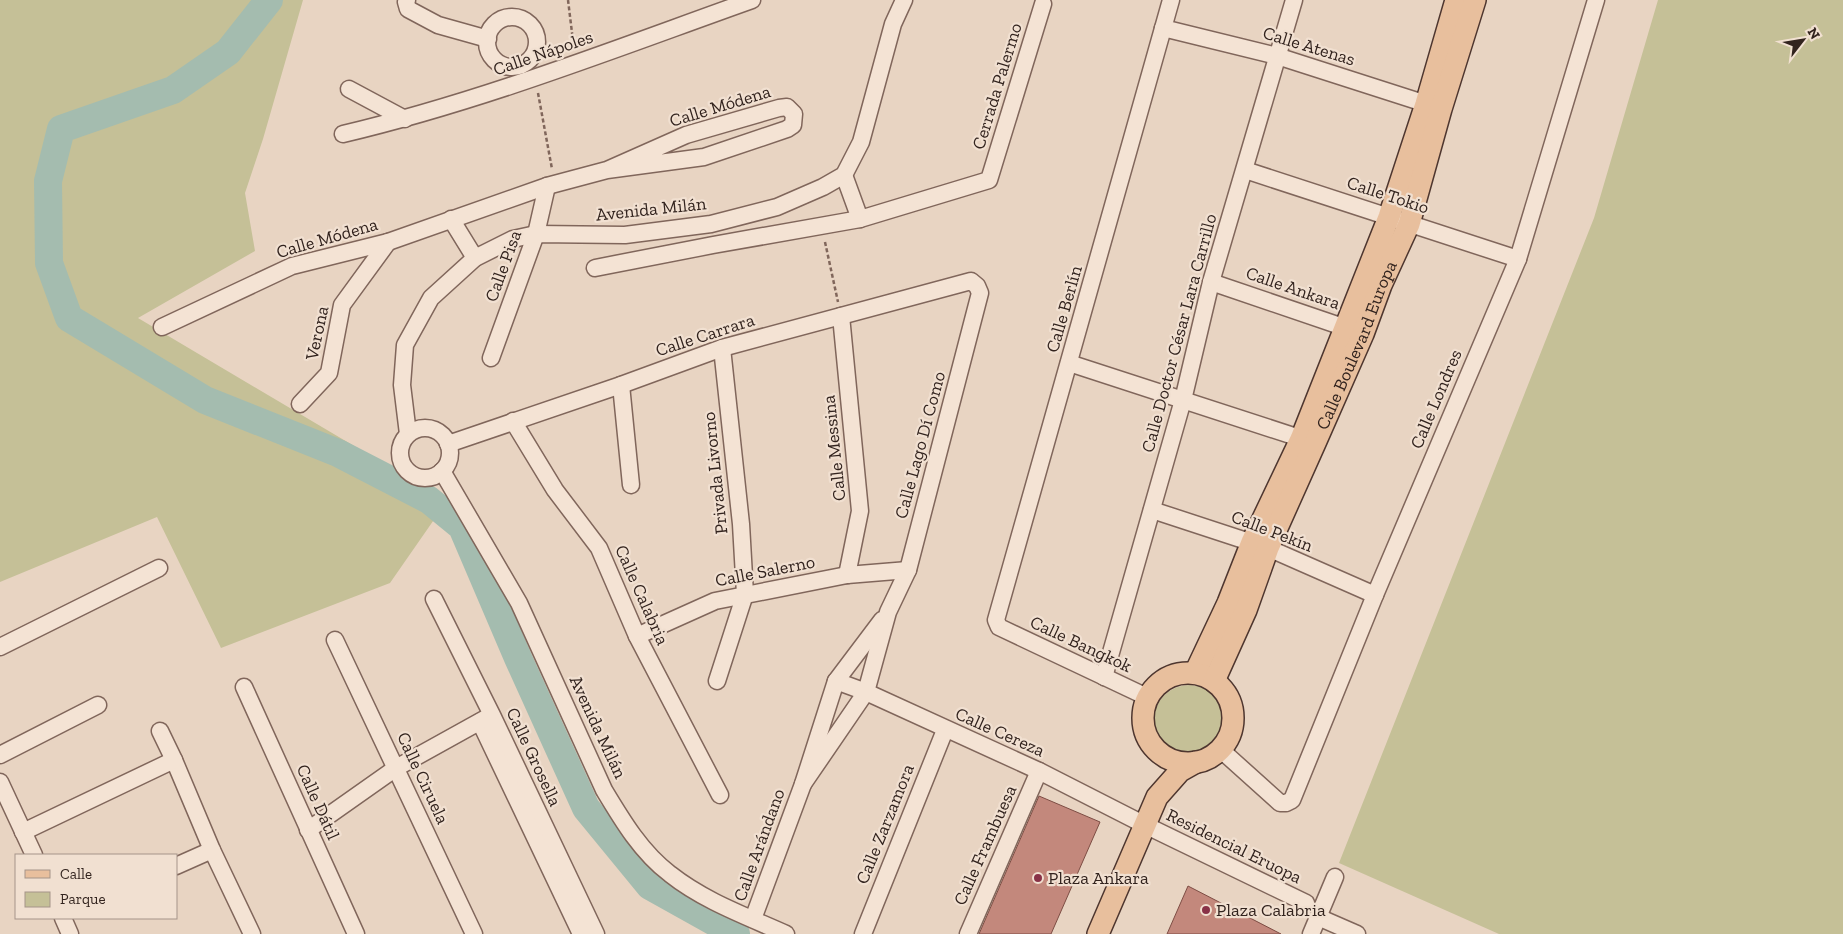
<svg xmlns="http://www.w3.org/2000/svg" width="1843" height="934" font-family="'Zilla Slab',serif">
<rect width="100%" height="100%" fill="#e8d4c2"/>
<g fill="#c5c097">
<path d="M0,0h303l-40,139 -18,54 10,58 -117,67 309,183 -57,82 -169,65 -64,-131 -157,65z"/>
<path d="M1658,0h185v934h-344l-160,-71 255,-645z"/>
<circle cx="1189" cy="720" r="35"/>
</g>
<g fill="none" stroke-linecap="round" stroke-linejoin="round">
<path stroke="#a4bcaf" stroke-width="28" d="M269,0l-41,52 -55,38 -112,39 -13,52 1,82 20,55 136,82 133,53 91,47 33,27 56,131 68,150 64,78 86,48"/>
</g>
<g fill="#c3887c" stroke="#7d4d44">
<path d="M1039,796l61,26 -49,112h-72z"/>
<path d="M1188,886l93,48h-114z"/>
</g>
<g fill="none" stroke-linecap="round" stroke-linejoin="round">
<g stroke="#80665b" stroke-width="19">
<g id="minor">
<path d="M407,0l-1,2 2,7 30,16 50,14"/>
<circle cx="512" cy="42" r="25"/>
<path d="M1163,28l114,28 159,51"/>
<path d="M349,89l56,30"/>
<path d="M343,134c140,-33 274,-86 409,-134"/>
<path d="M1245,170l273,89"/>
<path d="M844,175l16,44"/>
<path d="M451,219l24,39"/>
<path d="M595,268l118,-23 147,-26 129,-39 54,-176"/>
<path d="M1211,282l144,49"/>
<path d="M841,316l19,195 -13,64"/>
<path d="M162,327l130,-61 96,-24 159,-56 60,-16 79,-35 93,-27 8,-1 7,7 -1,11 -6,4 -83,28 -97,13"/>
<path d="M491,358l45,-124 11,-48"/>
<path d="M1069,363l243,79"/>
<path d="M621,385l10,100"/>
<path d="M300,404l29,-31 13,-68 46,-63"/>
<path d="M513,421l42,69 44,58 38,88 83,159"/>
<circle cx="425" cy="453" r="25"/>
<path d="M408,434l-6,-49 3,-40 26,-47 44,-40 38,-19 23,-5 89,1 86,-11 66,-17 46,-20 21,-12 17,-33 32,-118 11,-24"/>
<path d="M448,444l173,-59 101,-37 249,-67 6,5 3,7 -72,277 -20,42 -22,80 -63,92"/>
<path d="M442,471l77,132 85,187c18,30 37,62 66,84 34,27 76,42 116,60"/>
<path d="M1152,510l116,38 107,47"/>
<path d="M434,599l58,116 104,219"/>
<path d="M637,636l78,-35 132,-26 61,-5"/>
<path d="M335,640l139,294"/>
<path d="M0,647l159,-79"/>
<path d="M1104,677l79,-277 28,-118 83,-282"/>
<path d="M717,681l28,-87 -4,-70 -19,-176"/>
<path d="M836,681l30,11 173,79 106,54 161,78"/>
<path d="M244,687l112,247"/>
<path d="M1147,697l-148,-70 -3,-7 175,-620"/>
<path d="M480,722l101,212"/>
<path d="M160,731l14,29 38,90 40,84"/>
<path d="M1220,749l60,54h6l6,-3 83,-205 143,-336 78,-259"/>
<path d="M0,755l98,-50"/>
<path d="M0,782l34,73"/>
<path d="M308,830l88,-62 92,-51"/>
<path d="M23,832l151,-72"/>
<path d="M176,866l36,-16"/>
<path d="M1318,917l39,17"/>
<path d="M63,918l7,16"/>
<path d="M753,919l50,-135 33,-103 46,-61"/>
<path d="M863,934l82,-204"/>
<path d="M968,934l71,-163"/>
<path d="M1311,934l24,-57"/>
</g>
</g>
<g stroke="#4e362f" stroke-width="24">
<g id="major">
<path d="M1195,673l33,-70 24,-61 49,-103 88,-222 37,-113 30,-104"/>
<circle cx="1188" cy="718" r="45"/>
<path id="s1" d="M1214,681l32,-71 22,-62 47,-105 48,-109 18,-49 28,-61 32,-115 34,-109"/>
<path d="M1098,934l59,-137 23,-26 16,-9"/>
</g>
</g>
<g stroke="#80665b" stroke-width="2.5" stroke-dasharray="4 2.5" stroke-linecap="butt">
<path d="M568,0l6,49"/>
<path d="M538,93l14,76"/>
<path d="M825,242l13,60"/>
</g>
<use href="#minor" stroke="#f4e3d4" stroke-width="16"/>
<use href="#major" stroke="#e8bf9d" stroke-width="21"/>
</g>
<g fill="#893247" stroke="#f1e0d1" stroke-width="2">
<circle cx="1038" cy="878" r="5"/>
<circle cx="1206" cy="910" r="5"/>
</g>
<g text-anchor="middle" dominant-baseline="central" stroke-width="4.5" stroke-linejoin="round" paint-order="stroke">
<g font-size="18" fill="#32231e" stroke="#f1e0d1">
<text transform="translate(1309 46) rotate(17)">Calle Atenas</text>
<text transform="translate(543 53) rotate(-19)">Calle Nápoles</text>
<text transform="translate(997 86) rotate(-73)">Cerrada Palermo</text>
<text transform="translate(720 106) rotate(-17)">Calle Módena</text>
<text transform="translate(1388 195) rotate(18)">Calle Tokio</text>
<text transform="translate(651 209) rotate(-6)">Avenida Milán</text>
<text transform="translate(327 238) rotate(-16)">Calle Módena</text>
<text transform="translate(503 266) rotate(-70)">Calle Pisa</text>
<text transform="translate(1293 288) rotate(19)">Calle Ankara</text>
<text transform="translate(1064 309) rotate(-74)">Calle Berlín</text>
<text transform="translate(317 333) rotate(-78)">Verona</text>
<text transform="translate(1179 333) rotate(-75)">Calle Doctor César Lara Carrillo</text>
<text transform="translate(705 335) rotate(-18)">Calle Carrara</text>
<text stroke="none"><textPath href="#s1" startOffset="365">Calle Boulevard Europa</textPath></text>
<text transform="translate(1436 399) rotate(-67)">Calle Londres</text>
<text transform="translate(920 445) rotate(-75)">Calle Lago Dí Como</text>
<text transform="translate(834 448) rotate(-96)">Calle Messina</text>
<text transform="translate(715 473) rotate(-96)">Privada Livorno</text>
<text transform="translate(1272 531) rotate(21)">Calle Pekín</text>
<text transform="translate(765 571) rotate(-11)">Calle Salerno</text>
<text transform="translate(642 595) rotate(66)">Calle Calabria</text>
<text transform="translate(1081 644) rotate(25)">Calle Bangkok</text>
<text transform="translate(598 727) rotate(65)">Avenida Milán</text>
<text transform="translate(1000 732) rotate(24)">Calle Cereza</text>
<text transform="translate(534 757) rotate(65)">Calle Grosella</text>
<text transform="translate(423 778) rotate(65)">Calle Ciruela</text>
<text transform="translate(318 802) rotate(66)">Calle Dátil</text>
<text transform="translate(885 824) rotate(-68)">Calle Zarzamora</text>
<text transform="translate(759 845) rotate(-70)">Calle Arándano</text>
<text transform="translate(985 845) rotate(-66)">Calle Frambuesa</text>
<text transform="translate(1234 846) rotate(26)">Residencial Eruopa</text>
</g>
<g font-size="18" fill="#32231e" stroke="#f1e0d1" text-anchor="start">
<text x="1048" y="878">Plaza Ankara</text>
<text x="1216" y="910">Plaza Calabria</text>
</g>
</g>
<rect x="15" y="854" width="162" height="65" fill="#f1e0d1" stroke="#a59489"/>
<rect x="25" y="870" width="25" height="8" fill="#e8bf9d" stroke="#a59489"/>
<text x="60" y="879" font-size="15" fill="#32231e">Calle</text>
<rect x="25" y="892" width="25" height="15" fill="#c5c097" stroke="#a59489"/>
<text x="60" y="904" font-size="15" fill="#32231e">Parque</text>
<g transform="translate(1803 40) rotate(59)" stroke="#f1e0d1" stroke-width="4" paint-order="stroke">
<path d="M0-4L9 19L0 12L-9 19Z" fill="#32231e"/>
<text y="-8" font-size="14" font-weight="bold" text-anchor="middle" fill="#32231e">N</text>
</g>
</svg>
